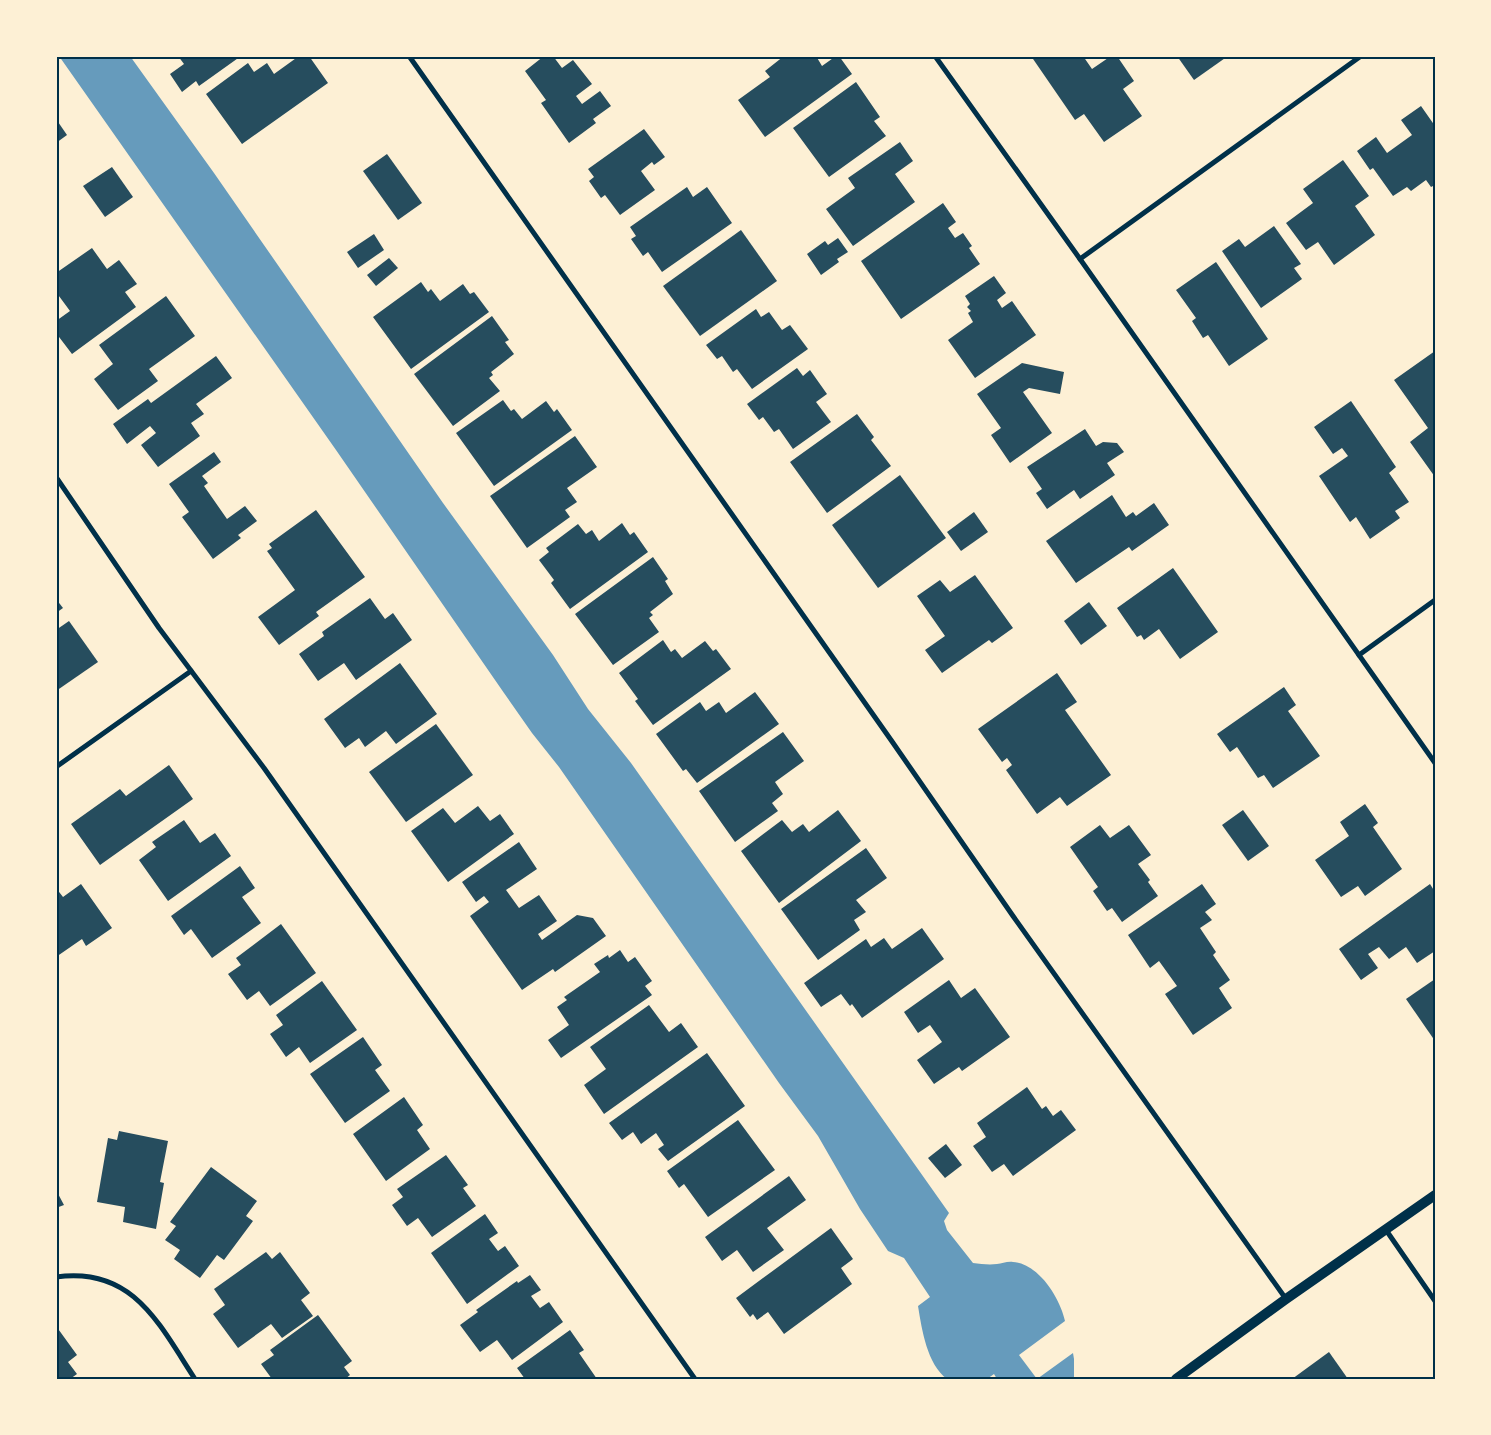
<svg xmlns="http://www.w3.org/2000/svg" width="1491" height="1435" font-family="'Alegreya Sans',sans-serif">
<rect width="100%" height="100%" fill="#fdf0d5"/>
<path fill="#669bbc" d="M59,56h71l84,117 229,330 110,152 35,54 43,54 318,450 -5,8 3,9 26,33c8,1 16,2 24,1 5,0 10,-3 16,-2 26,2 47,36 52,59l-46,34 18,24 36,-26 1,6v20h-77l-3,-5 -7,5h-40c-20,-15 -25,-49 -29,-73l12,-9 -26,-39 -16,-7 -28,-42 -42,-73 -39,-53 -220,-316 -27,-34 -28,-40 -168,-243z"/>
<g fill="#264d5e">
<path d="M178,56h63l-42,30 -3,-5 -14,11 -12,-18 14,-10z"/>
<path d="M299,56h10l19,27 -86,61 -36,-50 42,-31 6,9 13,-9 7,11z"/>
<path d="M544,56h9l9,12 11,-8 19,24 -16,12 6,8 18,-13 11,15 -18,13 3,4 -27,20 -28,-40 5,-3 -21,-29z"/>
<path d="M784,56h32l6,10 14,-10h3l13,18 -87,63 -27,-37 32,-23 -5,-6z"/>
<path d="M1031,56h52l9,13 19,-13h6l17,25 -11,8 19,27 -38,26 -20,-28 -9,6z"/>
<path d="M1177,56h51l-34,24z"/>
<path d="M856,82l24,35 -6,4 12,15 -57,41 -36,-49z"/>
<path d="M1421,106l14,20v59l-4,2 -5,-7 -15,11 -4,-4 -14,9 -20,-28 -3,2 -13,-19 19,-14 11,16 25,-18 -11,-15z"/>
<path d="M56,119l11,16 -11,8z"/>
<path d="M644,129l21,28 -11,8 -2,-3 -11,9 14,19 -35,25 -15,-20 -4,3 -12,-17 5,-4 -6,-8z"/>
<path d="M900,142l13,19 -18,13 20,28 -62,44 -27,-37 29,-21 -7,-10z"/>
<path d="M387,154l35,49 -24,17 -35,-49z"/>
<path d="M1343,160l26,36 -14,10 20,29 -41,30 -16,-23 -12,8 -20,-27 27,-20 -10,-14z"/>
<path d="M112,167l21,30 -28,20 -22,-31z"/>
<path d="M687,187l6,10 14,-10 25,36 -70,49 -14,-20 -5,4 -12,-17 5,-3 -6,-9z"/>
<path d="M943,203l13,19 -8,6 7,10 8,-5 9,13 -3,2 11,16 -79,55 -40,-58z"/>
<path d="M1274,226l27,38 -7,4 8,11 -41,29 -39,-57 17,-12 6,8z"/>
<path d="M741,230l36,51 -77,55 -37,-50z"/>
<path d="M374,234l10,16 -26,18 -11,-16z"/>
<path d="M838,238l10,14 -11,7 2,3 -18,13 -14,-21 18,-13 3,4z"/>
<path d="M92,248l15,21 12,-9 18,24 -12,8 11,15 -64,47 -16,-21v-12l14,-10 -14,-19v-19z"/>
<path d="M389,258l9,10 -22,18 -9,-11z"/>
<path d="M1216,262l52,77 -39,27 -21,-31 -5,3 -11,-17 4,-3 -20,-28z"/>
<path d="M994,276l12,17 -9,7 5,8 10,-7 24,34 -61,43 -27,-38 25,-18 -5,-9 3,-2 -4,-4 3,-3 -5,-8z"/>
<path d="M421,282l7,10 3,-3 9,12 23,-17 7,10 4,-2 15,20 -78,57 -38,-52z"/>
<path d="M166,296l29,40 -46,33 9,12 -40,29 -24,-31 19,-15 -14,-19z"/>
<path d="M756,309l5,8 8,-5 13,18 8,-5 18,24 -56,40 -15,-20 -4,3 -11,-16 -5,3 -11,-14z"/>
<path d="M492,316l17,24 -4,2 9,12 -23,18 2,3 -4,3 11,13 -47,35 -39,-52z"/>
<path d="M1435,351v126l-25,-35 18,-14 -34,-48z"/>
<path d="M216,356l16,22 -36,26 8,10 -13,9 9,13 -42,31 -17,-22 15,-12 -6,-7 -23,18 -14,-20 35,-25 3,4z"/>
<path d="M1022,363l42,9 -4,22 -31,-6 -6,4 29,41 -42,30 -19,-28 10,-7 -24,-34z"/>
<path d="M797,368l6,8 7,-6 17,24 -11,8 15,20 -38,27 -14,-20 -5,3 -11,-15 -4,3 -12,-16z"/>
<path d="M503,400l8,11 3,-2 8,10 24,-18 8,11 3,-3 15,21 -78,56 -38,-53z"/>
<path d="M1351,401l45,66 -7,6 20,29 -14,9 5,7 -30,21 -14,-22 -6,5 -31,-46 29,-20 -6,-8 -9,6 -19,-27z"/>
<path d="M857,414l17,23 -3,3 20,26 -64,47 -37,-51z"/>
<path d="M1085,429l11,17 7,-4 14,1 7,9 -17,11 8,12 -35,24 -6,-9 -27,19 -11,-16 6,-4 -15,-22z"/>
<path d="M575,436l22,31 -30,21 10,14 -12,8 5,7 -43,31 -37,-52z"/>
<path d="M214,452l7,10 -19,14 6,7 -4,3 23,33 18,-13 12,15 -19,14 3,3 -28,21 -31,-42 7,-5 -20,-28z"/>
<path d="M900,475l46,63 -68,50 -46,-63z"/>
<path d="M1112,495l14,22 7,-5 3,4 18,-13 15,22 -37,26 -3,-4 -53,36 -30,-42z"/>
<path d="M316,510l49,67 -49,35 3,4 -40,29 -21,-28 37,-27 -28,-39 5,-3 -3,-4z"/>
<path d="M974,512l14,20 -27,19 -14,-19z"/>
<path d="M622,523l8,12 4,-3 14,20 -78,57 -19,-26 3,-3 -15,-20 10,-8 -3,-4 32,-24 8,10 6,-4 7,11z"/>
<path d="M653,557l15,22 -3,2 8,13 -23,18 3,3 -4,3 10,14 -46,33 -38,-51z"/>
<path d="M1173,568l45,64 -38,27 -21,-30 -15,11 -3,-5 -4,2 -20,-29z"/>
<path d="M975,575l38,53 -21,15 -3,-3 -47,33 -17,-23 20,-14 -28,-40 23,-16 10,12z"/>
<path d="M370,598l15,21 8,-6 19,27 -56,40 -12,-17 -26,18 -19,-27 25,-18 -2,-4z"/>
<path d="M56,599l7,9 -7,5z"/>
<path d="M1089,602l18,24 -26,19 -17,-24z"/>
<path d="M69,621l29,41 -42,29v-61z"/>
<path d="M663,640l8,12 4,-3 7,9 23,-17 8,10 3,-2 15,20 -78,56 -18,-24 3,-2 -19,-26z"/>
<path d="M400,663l37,51 -41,30 -10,-13 -21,16 -6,-9 -14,10 -21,-29z"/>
<path d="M1057,673l20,29 -12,8 46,65 -44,31 -7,-9 -23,17 -31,-44 6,-5 -5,-7 -5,4 -24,-33z"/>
<path d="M1284,687l12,18 -8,6 32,45 -47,32 -9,-13 -6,3 -21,-31 -7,5 -13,-18z"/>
<path d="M755,692l24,32 -82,59 -11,-14 -3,2 -27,-37 44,-32 6,9 13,-9 7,11z"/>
<path d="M436,724l37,51 -67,47 -37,-50z"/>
<path d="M783,732l21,29 -29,21 8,12 -11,9 6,8 -43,31 -36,-51z"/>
<path d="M169,765l24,34 -93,66 -29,-41 49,-35 6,7z"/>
<path d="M1365,804l13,19 -5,4 29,42 -37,27 -7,-10 -17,11 -26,-37 34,-24 -9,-14z"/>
<path d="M478,806l12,15 10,-7 14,20 -66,48 -37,-51 32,-23 12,15z"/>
<path d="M838,810l23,31 -82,62 -38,-52 41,-31 10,12 11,-8 6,8z"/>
<path d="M1243,810l26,36 -21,15 -26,-36z"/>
<path d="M184,820l16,23 15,-10 16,23 -63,45 -29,-41 17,-13 -4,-5z"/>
<path d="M1100,825l10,13 19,-13 22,30 -13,9 12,16 -2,2 10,14 -36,26 -10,-14 -5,3 -14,-20 5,-4 -28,-40z"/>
<path d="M519,842l18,27 -31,21 13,18 20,-13 18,26 -19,13 4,6 35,-25 16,3 13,18 -51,36 -2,-3 -31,21 -52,-74 19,-14 -5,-6 -8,6 -14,-20z"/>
<path d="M866,848l21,30 -31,22 10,12 -12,8 6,10 -42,30 -37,-51z"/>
<path d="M240,866l15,22 -13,9 19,26 -49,35 -21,-29 -7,6 -13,-19z"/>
<path d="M81,884l31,44 -26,18 -4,-7 -26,18v-69l7,9z"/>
<path d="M1202,884l14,20 -11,8 7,8 -12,8 16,24 -3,3 17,25 -11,8 13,20 -39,27 -28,-41 12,-8 -18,-25 -9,7 -22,-33z"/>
<path d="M1430,884l5,8v59l-18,12 -11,-16 -17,12 -10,-12 -11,7 10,14 -17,12 -22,-31z"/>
<path d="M281,924l35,49 -46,33 -11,-15 -12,9 -19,-26 13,-9 -5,-7z"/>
<path d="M922,928l22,31 -82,59 -10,-14 -2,2 -9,-12 -20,13 -17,-24 62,-44 5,8 13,-9 8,11z"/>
<path d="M620,950l8,12 7,-5 17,24 -7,5 7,9 -91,63 -13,-18 21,-15 -12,-18 10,-7 -3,-3 36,-25 -6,-8 14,-9 1,3z"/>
<path d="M1435,979v62l-29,-42z"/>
<path d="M949,980l12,18 14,-10 35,49 -48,34 -3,-4 -25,17 -17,-24 25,-18 -12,-17 -12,8 -14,-21z"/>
<path d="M322,981l35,49 -47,33 -11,-16 -13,10 -16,-23 13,-9 -7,-10z"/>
<path d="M649,1005l20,27 12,-9 17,24 -94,67 -20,-29 22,-16 -16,-22z"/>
<path d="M363,1037l19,28 -7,5 15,21 -45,32 -35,-49z"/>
<path d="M707,1053l38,53 -77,55 -10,-12 6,-4 -8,-12 -15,11 -8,-12 -11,8 -13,-17z"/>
<path d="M1027,1087l15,22 4,-3 7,10 8,-6 15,20 -63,46 -9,-12 -12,8 -19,-26 13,-9 -9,-14z"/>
<path d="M404,1097l19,28 -6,5 13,19 -44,32 -33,-47z"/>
<path d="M738,1120l37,50 -67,47 -24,-33 -5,4 -12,-17z"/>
<path d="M119,1131l49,10 -8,41 4,1 -8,46 -33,-7 2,-15 -28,-5 11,-64 9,2z"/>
<path d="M946,1144l16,21 -17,13 -17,-20z"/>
<path d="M446,1155l22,30 -5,3 13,18 -44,31 -14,-19 -11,8 -15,-21 11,-8 -6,-8z"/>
<path d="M211,1167l46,34 -11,15 7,5 -29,39 -7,-5 -17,23 -26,-19 6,-9 -15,-10 11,-14 -6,-4z"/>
<path d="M789,1176l17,24 -39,28 17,22 -31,22 -16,-22 -15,11 -17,-24z"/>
<path d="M56,1190l8,15 -8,3z"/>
<path d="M485,1214l13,19 -9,6 9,12 7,-5 14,20 -52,38 -36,-51z"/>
<path d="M831,1228l22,31 -12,9 11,16 -68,50 -16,-22 -11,8 -4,-6 -3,3 -14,-19z"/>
<path d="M266,1252l6,7 8,-7 30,41 -9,7 12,16 -31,22 -11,-14 -33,24 -25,-34 12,-9 -11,-16z"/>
<path d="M530,1275l11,15 -10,6 9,12 9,-6 14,20 -51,38 -15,-20 -17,12 -20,-27 18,-13 -2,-2 41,-29 1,2z"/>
<path d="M318,1315l34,46 -8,6 6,8 -5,4h-73l-11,-15 13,-9 -4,-5z"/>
<path d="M56,1326l21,29 -9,7 9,12 -7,5h-14z"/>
<path d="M570,1330l14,20 -5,3 18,26h-72l-8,-11z"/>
<path d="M1329,1352l19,27h-56z"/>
</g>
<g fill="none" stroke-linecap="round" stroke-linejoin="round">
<g stroke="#003049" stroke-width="5">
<path d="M409,56l482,684 122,176 273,383"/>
<path d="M935,56l145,203 355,504"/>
<path d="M1080,259l281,-203"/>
<path d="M56,477l103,151 105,140 431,611"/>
<path d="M1359,655l76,-55"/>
<path d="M56,767l135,-96"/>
<path d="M1386,1230l49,71"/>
<path d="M56,1277c77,-11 103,47 139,102"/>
</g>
<path stroke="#003049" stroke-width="10" d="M1176,1379l110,-80 149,-104"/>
</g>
<rect width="1491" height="1435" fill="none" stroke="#fdf0d5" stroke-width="115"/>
<rect x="58" y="58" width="1376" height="1320" fill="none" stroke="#003049" stroke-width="2"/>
</svg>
